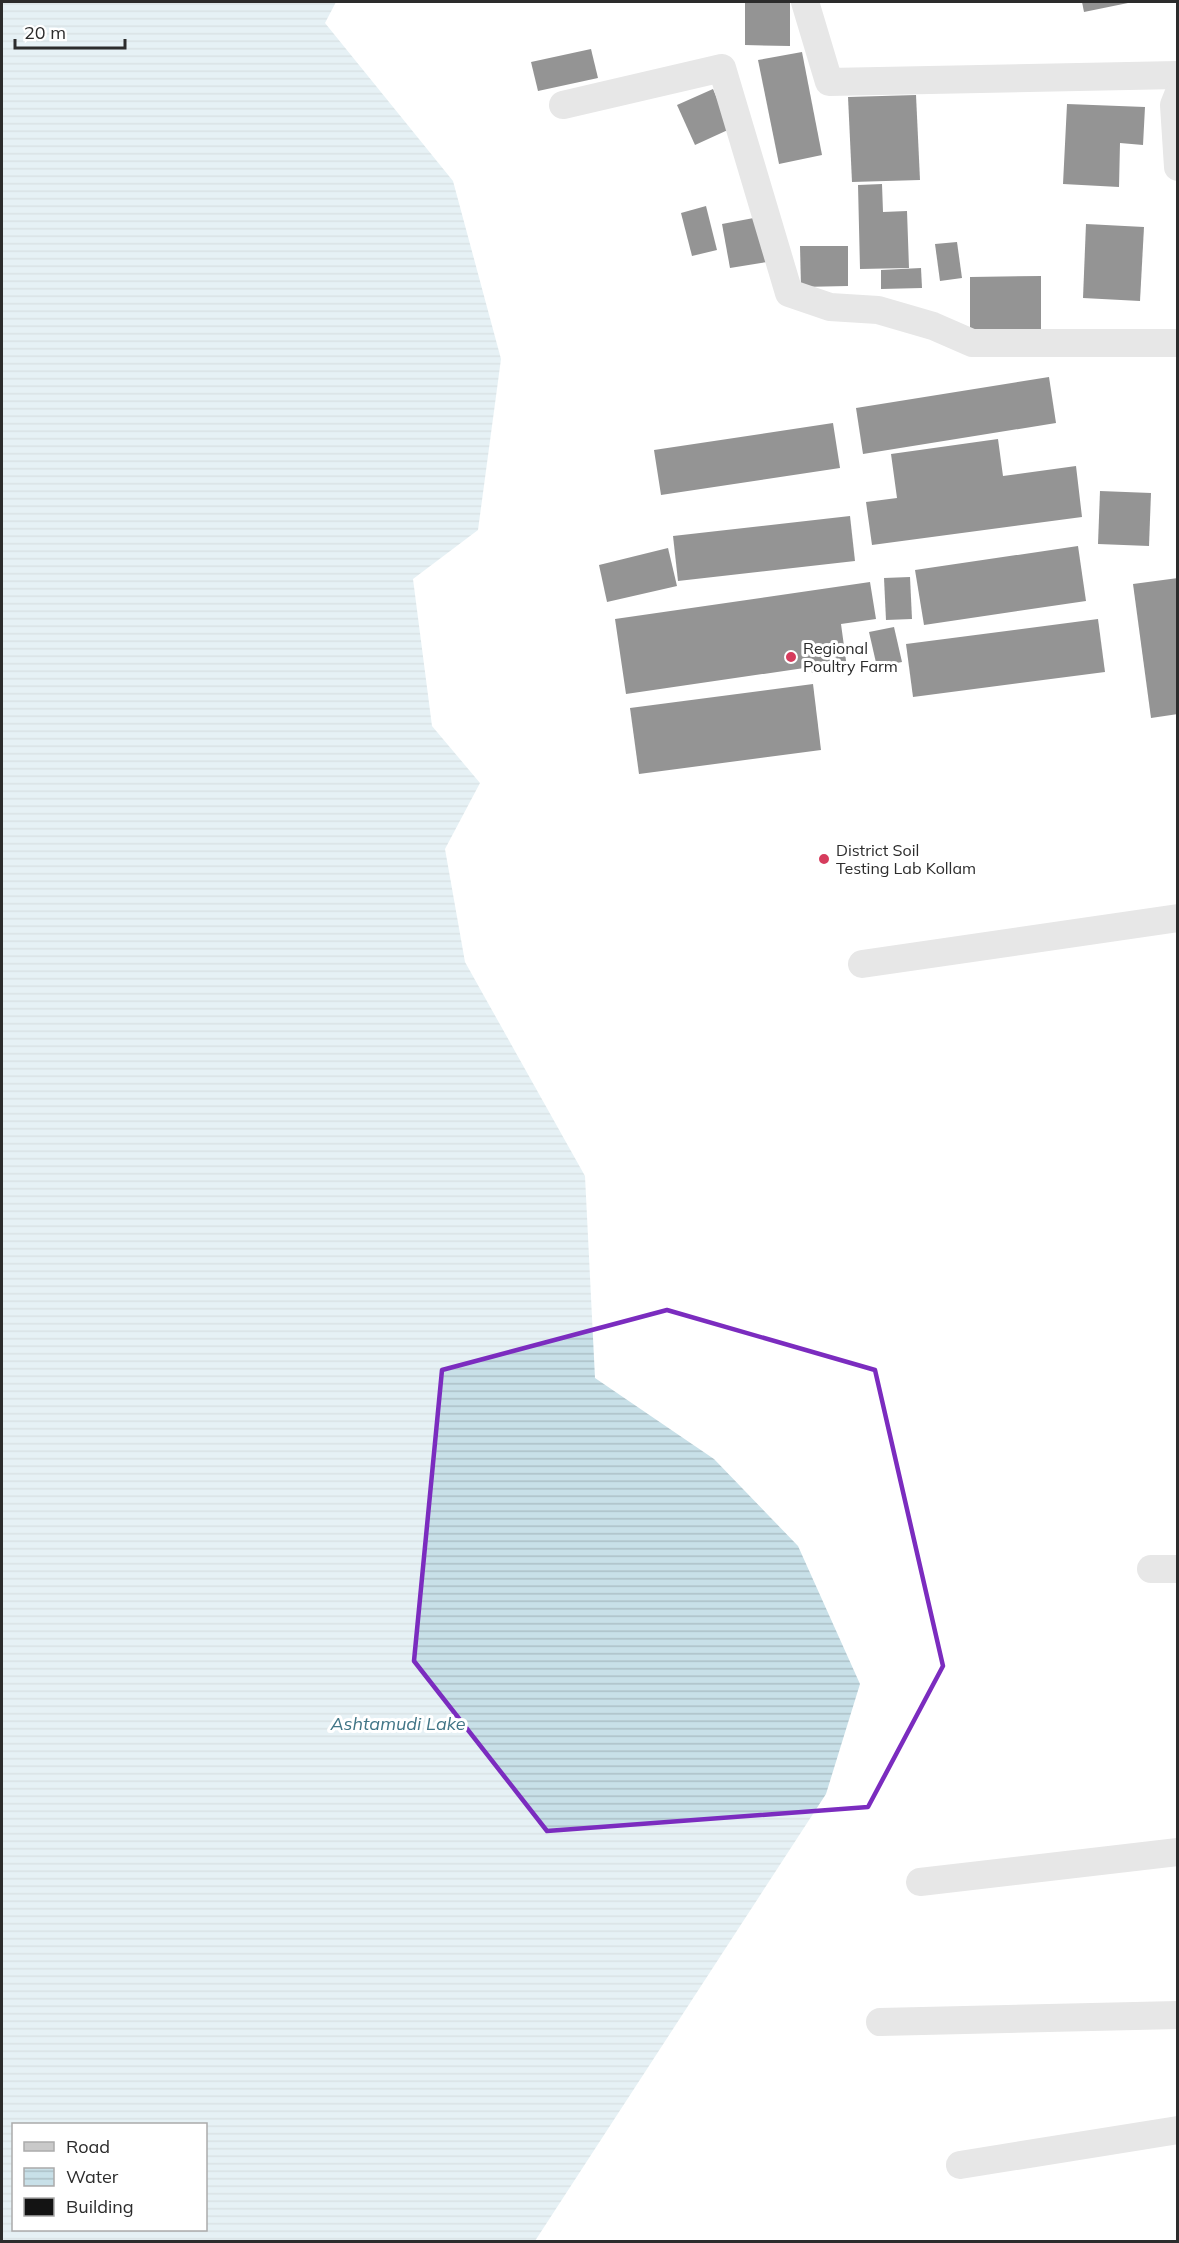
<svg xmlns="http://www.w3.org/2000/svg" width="1179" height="2243" font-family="Mulish,sans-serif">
<defs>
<pattern id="water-rules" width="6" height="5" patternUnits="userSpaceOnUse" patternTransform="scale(1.5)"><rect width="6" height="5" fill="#c8e0e8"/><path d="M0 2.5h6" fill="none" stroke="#acc0c7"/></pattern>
</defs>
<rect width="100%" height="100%" fill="#fff"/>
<path fill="url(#water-rules)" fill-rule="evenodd" d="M2,2h334l-11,21 128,158 48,178 -23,171 -65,49 19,147 48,57 -35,66 20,113 120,214 10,202 119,81 84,87 62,138 -34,110 -291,447h-533zM14,2124h192v106h-192z"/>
<g fill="#131313">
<path d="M745,2h45v44l-45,-1z"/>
<path d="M1082,2h46v1l-44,9z"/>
<path d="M591,49l7,29 -60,13 -7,-29z"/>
<path d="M802,52l20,103 -43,9 -21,-104z"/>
<path d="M713,89l17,40 -35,16 -18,-40z"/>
<path d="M916,95l4,85 -68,2 -4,-85z"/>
<path d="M1067,104l78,3 -2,38 -23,-2 -1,44 -56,-3z"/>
<path d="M882,184l1,28 24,-1 2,57 -49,1 -2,-84z"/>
<path d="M706,206l11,44 -25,6 -11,-43z"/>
<path d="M759,217l8,45 -37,6 -8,-44z"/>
<path d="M1086,224l58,3 -4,74 -57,-3z"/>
<path d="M957,242l5,36 -22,3 -5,-37z"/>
<path d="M800,246h48v40l-47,1z"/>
<path d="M921,268l1,20 -41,1v-19z"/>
<path d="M1041,276v58l-71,1v-58z"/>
<path d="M1049,377l7,46 -193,31 -7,-46z"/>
<path d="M833,423l7,45 -179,27 -7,-45z"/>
<path d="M998,439l5,37 73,-10 6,51 -210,28 -6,-43 31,-4 -6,-44z"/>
<path d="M1100,491l51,2 -2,53 -51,-2z"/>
<path d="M850,516l5,45 -177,20 -5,-45z"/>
<path d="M1078,546l8,55 -162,24 -9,-55z"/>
<path d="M668,548l9,38 -70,16 -8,-37z"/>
<path d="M910,577l2,42 -26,1 -2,-42z"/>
<path d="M1178,578v136l-27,4 -18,-134z"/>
<path d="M870,582l6,37 -35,5 6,44 -35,5 -1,-6 -185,27 -11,-75z"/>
<path d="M1098,619l7,53 -192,25 -7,-53z"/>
<path d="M894,627l8,35 -25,5 -8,-35z"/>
<path d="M813,684l8,66 -182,24 -9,-66z"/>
</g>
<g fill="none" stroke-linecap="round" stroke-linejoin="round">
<g stroke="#c9c9c9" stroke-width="28">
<path d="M805,2l24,80 349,-7"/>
<path d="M1178,95l-4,10 4,62"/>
<path d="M563,105l159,-37 67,225 41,14 48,3 55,16 39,17h206"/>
<path d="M862,964l316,-46"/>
<path d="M1151,1569h27"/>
<path d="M920,1882l258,-30"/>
<path d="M880,2022l298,-7"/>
<path d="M960,2165l218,-35"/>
</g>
</g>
<path d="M0 0H1179V2243H0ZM667,1310l208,60 68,296 -75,141 -321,24 -133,-170 28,-291z" fill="#fff" fill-opacity=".55" fill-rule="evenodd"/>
<path fill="none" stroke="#7b2cbf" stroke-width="4.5" stroke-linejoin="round" d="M667,1310l208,60 68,296 -75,141 -321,24 -133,-170 28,-291z"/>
<g fill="#d63c5d" stroke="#fff" stroke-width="2">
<circle cx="791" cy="657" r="6"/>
<circle cx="824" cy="859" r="6"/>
</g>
<g text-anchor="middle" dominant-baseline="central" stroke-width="6" stroke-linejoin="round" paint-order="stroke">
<g font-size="16" fill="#2c2c2c" stroke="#fff" text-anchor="start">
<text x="803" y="648">Regional<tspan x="803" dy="18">Poultry Farm</tspan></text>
<text x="836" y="850">District Soil<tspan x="836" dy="18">Testing Lab Kollam</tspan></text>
</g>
<g font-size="18" font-style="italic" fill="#427687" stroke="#fff">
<text x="398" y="1723">Ashtamudi Lake</text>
</g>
</g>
<rect width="1179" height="2243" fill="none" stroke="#2c2c2c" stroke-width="6"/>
<rect x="12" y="2123" width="195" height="108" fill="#ffffff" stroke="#ababab" stroke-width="1.5"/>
<rect x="24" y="2142" width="30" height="9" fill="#c9c9c9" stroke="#ababab" stroke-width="1.5"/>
<text x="66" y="2153" font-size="18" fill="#2c2c2c">Road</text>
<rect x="24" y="2168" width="30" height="18" fill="url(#water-rules)" stroke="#ababab" stroke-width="1.5"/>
<text x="66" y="2183" font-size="18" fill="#2c2c2c">Water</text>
<rect x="24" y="2198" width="30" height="18" fill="#131313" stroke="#ababab" stroke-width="1.5"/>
<text x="66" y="2213" font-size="18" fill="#2c2c2c">Building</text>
<path d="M15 39v9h110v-9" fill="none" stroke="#2c2c2c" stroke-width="3"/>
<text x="24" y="39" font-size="18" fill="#2c2c2c" stroke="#ffffff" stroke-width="4.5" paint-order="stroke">20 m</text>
</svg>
